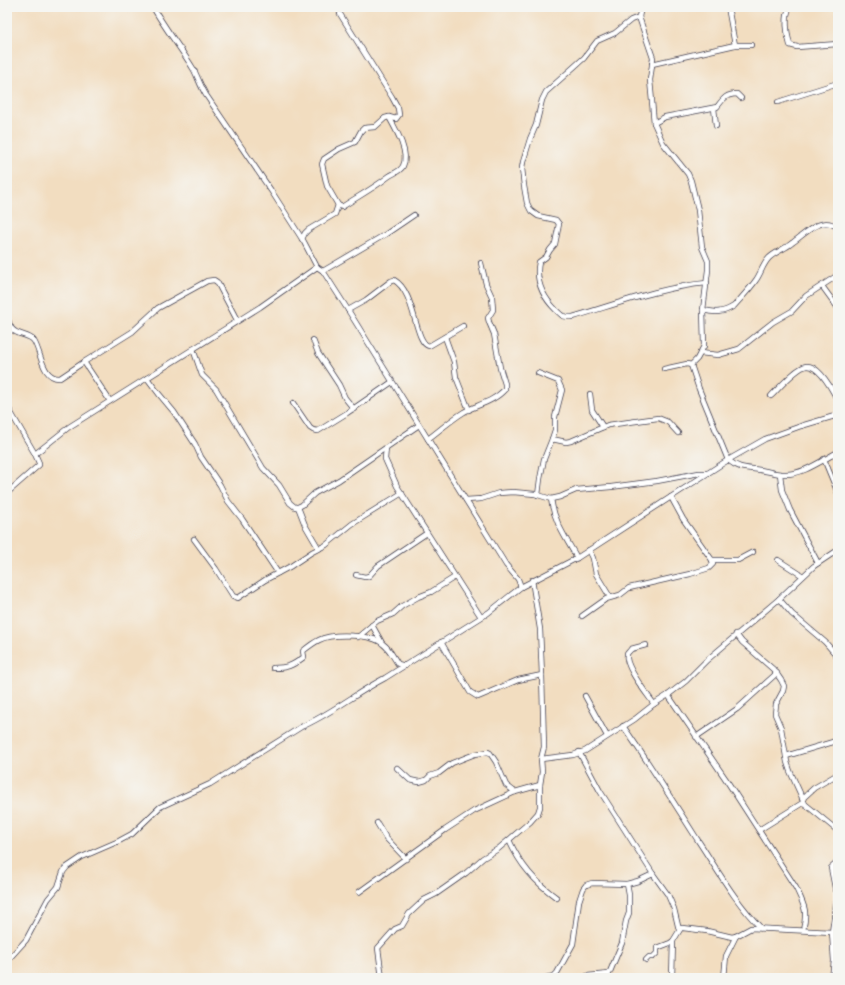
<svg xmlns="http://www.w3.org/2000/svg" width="845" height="985" font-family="Mynerve,sans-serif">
<rect width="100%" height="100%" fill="#f6f6f2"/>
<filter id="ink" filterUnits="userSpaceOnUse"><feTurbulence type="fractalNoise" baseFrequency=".025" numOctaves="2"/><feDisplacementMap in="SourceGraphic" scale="8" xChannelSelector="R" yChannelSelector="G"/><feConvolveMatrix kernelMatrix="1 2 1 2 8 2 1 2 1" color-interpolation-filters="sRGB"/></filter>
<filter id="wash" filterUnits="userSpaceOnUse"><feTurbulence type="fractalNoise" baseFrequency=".012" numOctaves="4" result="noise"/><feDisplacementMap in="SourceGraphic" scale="16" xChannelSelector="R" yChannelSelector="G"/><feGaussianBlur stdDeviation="0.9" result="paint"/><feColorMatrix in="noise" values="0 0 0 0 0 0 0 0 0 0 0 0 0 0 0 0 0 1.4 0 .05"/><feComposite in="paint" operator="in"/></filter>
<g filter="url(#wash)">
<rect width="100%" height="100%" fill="#f2ddc0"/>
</g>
<g filter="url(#ink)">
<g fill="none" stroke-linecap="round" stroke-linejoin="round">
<g stroke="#413e4f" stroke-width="6">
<g id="street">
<path d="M153,7c12,22 28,41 41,63 4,8 7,17 12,25l66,97 32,50 13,25 6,4 25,39 158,255 12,14 3,8"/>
<path d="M641,7l-2,10 14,41 -3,22 4,43 9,20 25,31 3,7 7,29 4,37 6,14v9l-5,40 1,36 -7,13 -6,6 -4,-1 -23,5"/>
<path d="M728,7l7,38"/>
<path d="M790,7c-6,9 -3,28 0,38l7,2 41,-3"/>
<path d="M639,17l-8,3 -16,13 -18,8 -13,17 -38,34 -4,8 -6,25 -6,14 -7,23 -1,6 2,18 3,17 4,8 7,5 18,4 3,4 -4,20 -5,6 -4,7 -7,5c-4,19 4,35 17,48 2,2 5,5 7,6 3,1 7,1 10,1 44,-13 88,-30 134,-34"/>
<path d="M652,64l83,-19h16"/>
<path d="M778,102l60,-19"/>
<path d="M714,108l2,18"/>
<path d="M654,123l11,-6 52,-10c6,-8 9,-13 20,-13l4,4"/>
<path d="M338,205l-11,-19 -5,-22 2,-5 15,-10 16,-7 6,-11 3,-3 11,-1 10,-9 4,-1 7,2 3,-4 -1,-7 -6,-11 -52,-83"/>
<path d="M302,239l3,-6 3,-3 27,-16 3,-9 4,2c15,-10 32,-19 46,-30 5,-4 12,-5 15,-11 7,-13 -8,-38 -14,-49"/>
<path d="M323,271l63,-37 28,-19"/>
<path d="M822,286l16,22"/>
<path d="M348,310l18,-10 25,-19 3,-1c22,12 20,63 35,66l34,-20"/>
<path d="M703,310c12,3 20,3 31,-4 7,-8 16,-17 22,-26 5,-7 7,-16 13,-22 6,-6 16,-9 23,-15 13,-9 30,-29 46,-15"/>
<path d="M7,317c1,4 3,9 5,12 6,7 17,5 22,12 7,11 8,38 26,37l24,-16"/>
<path d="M445,337l9,25 2,15 13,33"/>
<path d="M313,340l5,13 21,32 6,13 9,11"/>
<path d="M193,349l9,26 14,14 47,79 16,17 11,18 5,4h3l4,-2 13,-12 24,-13 80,-55"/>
<path d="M700,353l18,2 21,-6 34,-27 19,-11 14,-15 32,-21"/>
<path d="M691,365l8,24 29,71c11,9 18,8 32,10 8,1 16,4 24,4 19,1 38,-14 54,-22"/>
<path d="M538,373l20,8 4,9 -7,27v13l-3,9 -8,20 -4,20 -2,16"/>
<path d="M147,378l12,16 15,18 21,32 6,13 19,28 8,16 14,18 36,54"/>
<path d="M590,394l2,16 11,17"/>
<path d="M771,396c7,-7 27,-30 36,-30 13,0 26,25 31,35"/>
<path d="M110,401l-26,-39 48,-30 26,-24 49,-27 7,-1 3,2 20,38"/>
<path d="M293,403l17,25 3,2 5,1 29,-18 45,-31"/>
<path d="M7,406l28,48"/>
<path d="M428,439c12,-9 23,-19 36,-27 13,-7 31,-11 41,-23v-5l-5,-16 -6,-34 -5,-12 -1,-4 5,-8 -1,-13 -6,-13 -5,-21"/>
<path d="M552,439l14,3 5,-1 37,-16 50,-7 10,4 10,11"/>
<path d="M386,448l-1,11 12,27 84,131"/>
<path d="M824,459l14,34"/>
<path d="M780,474l2,16 8,20 28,53"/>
<path d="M7,493l32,-28v-2l-4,-9 34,-27 191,-120 57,-40"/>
<path d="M551,499c3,23 15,39 26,59"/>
<path d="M466,500l15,-1 18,-6 14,-1 22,2 16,5 9,-2 16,-7 35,-3 46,-6 42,-8h9"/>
<path d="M298,507l7,18 14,24"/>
<path d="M194,539l22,30 17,27 5,2 27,-18 26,-14 21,-14 14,-7 26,-21 50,-31"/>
<path d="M589,550l4,8 3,16 14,23"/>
<path d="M712,560h26l15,-8"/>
<path d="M778,560l25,16"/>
<path d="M356,575l9,2 4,-1 9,-10 49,-33"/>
<path d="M779,599l13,15 33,28 13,15"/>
<path d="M582,616l24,-17 14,-4 9,-7 61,-14 19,-6 4,-4 -1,-4 -29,-41 -12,-22"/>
<path d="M372,625l9,16"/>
<path d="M736,634l6,8 32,28 7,10 3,6 -1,5 -7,13 -1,10 6,14 6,34 3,9 15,33 33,27"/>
<path d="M358,637l19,-16 16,-7 9,-8 16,-9 13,-5 24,-15"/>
<path d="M441,642l29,50 8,5 40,-17 24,-5"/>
<path d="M646,645l-15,4c-1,2 -3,3 -4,5 -3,12 20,40 27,50"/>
<path d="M273,668c14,0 19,-2 31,-11l-1,-6c5,-4 10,-8 16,-11 13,-7 53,-6 64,4 7,5 10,13 15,20l7,2"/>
<path d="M668,695l57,83 71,110c8,17 12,23 7,42"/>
<path d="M585,696l22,40"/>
<path d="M623,726c26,37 50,75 74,113 20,30 38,63 64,89"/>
<path d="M696,737l41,-28 40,-36"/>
<path d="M579,752l21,39 53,83 15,21 6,14 5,21"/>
<path d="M786,756l47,-14 5,-4"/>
<path d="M541,759l32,-4 12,-4 50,-32 19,-15 14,-9 18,-14 21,-21 72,-61 35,-33 24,-16"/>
<path d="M397,768l13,12 9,2 7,-2 4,-4 9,-3 13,-10 23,-9 13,-2 2,1 6,9 10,23 9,7"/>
<path d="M802,799l12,-11 24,-14"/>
<path d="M377,823l9,15 20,21"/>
<path d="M759,830l45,-28"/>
<path d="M509,840c11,25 26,42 48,58"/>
<path d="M359,892l86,-62 29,-19 41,-19 25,-7"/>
<path d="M646,960l3,-3h4l4,-4v-5l13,-5 3,-2"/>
<path d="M7,961l19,-21 22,-41 10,-12 5,-15 4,-5 15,-10 37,-16 13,-7 28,-27 50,-23 91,-57c30,-13 55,-34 84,-49l103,-65 33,-26 56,-29 151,-98 37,-21 36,-13 37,-11"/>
<path d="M382,978l-4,-30 17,-19 7,-3 7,-12 15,-14 12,-6 30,-21 17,-15 15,-9 32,-27 8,-9 2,-6v-22l2,-13 -1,-13 3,-12 -2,-72 -2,-46 -8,-49"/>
<path d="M546,978l8,-2 3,-3 16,-29 6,-43 4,-12 3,-4 6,-2 35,1 11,-3 15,-7"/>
<path d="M585,978l2,-2 22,-2 13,-31 4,-22 3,-8v-18l-2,-11"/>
<path d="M672,978l1,-37 8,-13h2l24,3 25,6 4,-1 15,-8 81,4"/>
<path d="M724,978l2,-22 10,-20"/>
<path d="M832,978l2,-17 -2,-29 2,-14 1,-17v-13l-4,-20 7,-6"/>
</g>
</g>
<use href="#street" stroke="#fff" stroke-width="4.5"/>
</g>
</g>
<rect width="845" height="985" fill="none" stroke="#f6f6f2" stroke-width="24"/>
</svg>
